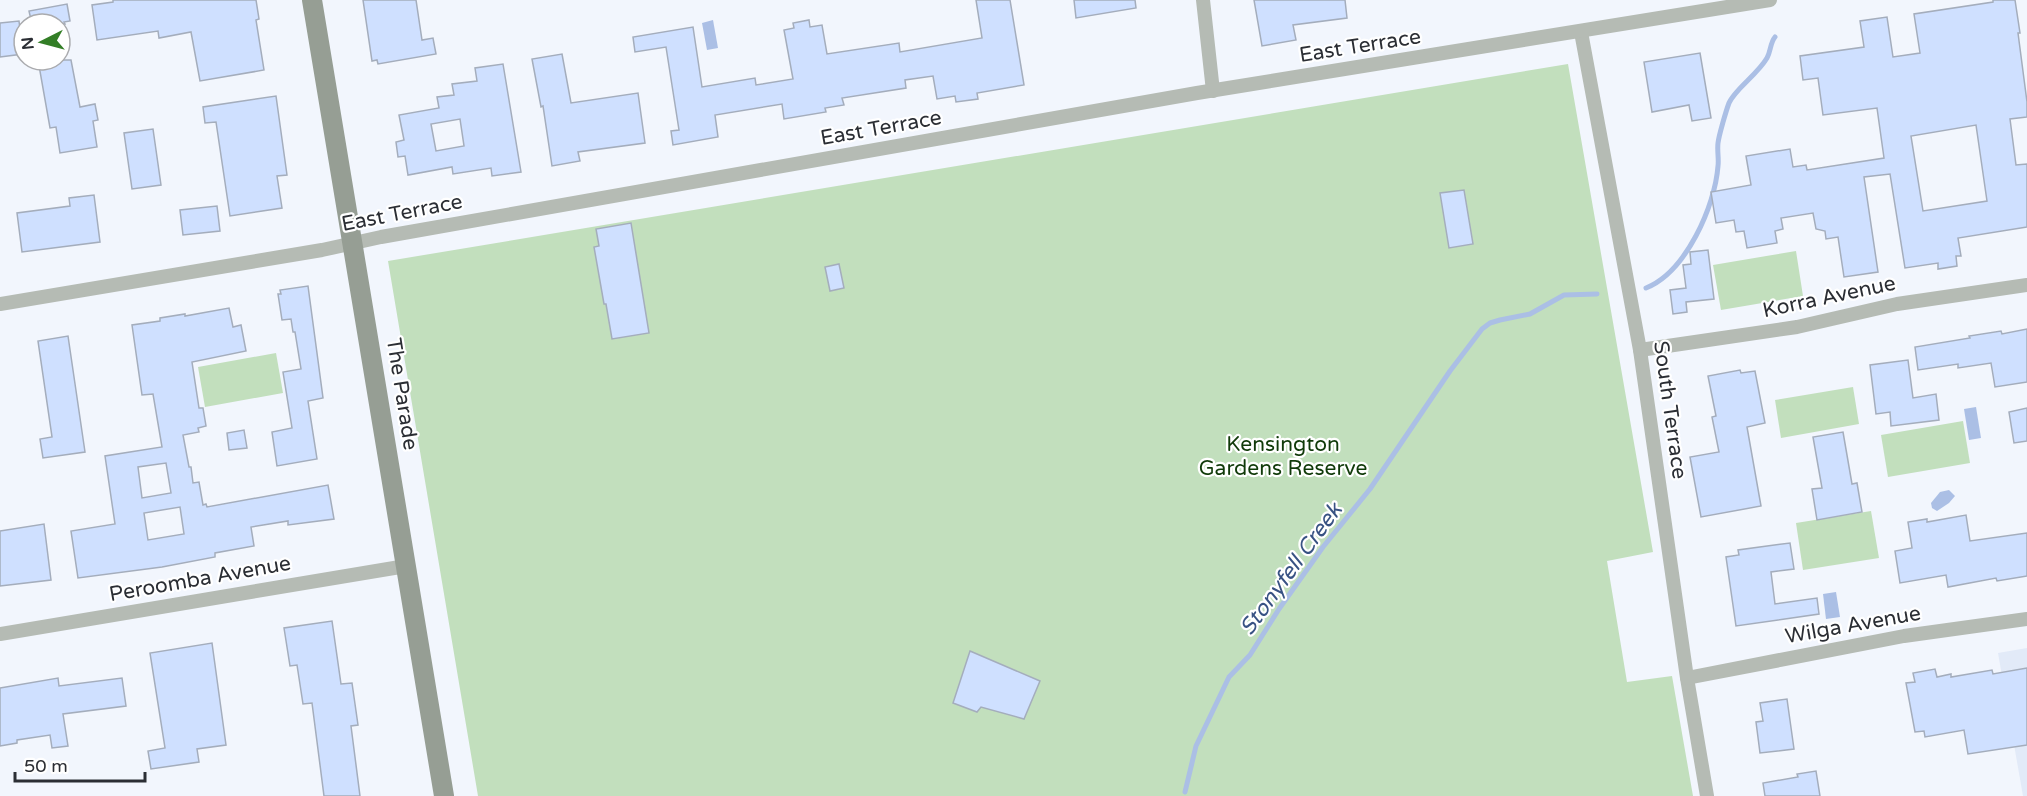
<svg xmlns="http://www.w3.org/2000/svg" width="2027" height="796" font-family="'Varela Round',sans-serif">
<rect width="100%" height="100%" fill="#f2f6fd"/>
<path fill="#e2eaf8" d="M2027,648v148h-4l-25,-143z"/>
<g fill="#c2dfbd">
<path d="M1568,64l85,488 -46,9 20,121 45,-6 21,120h-1215l-90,-535z"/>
<path d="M1796,251l7,45 -82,14 -8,-45z"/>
<path d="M276,353l7,40 -78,14 -7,-40z"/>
<path d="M1853,387l6,37 -78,14 -6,-38z"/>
<path d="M1963,421l7,42 -82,14 -7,-42z"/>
<path d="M1871,511l8,47 -76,12 -7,-47z"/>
</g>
<g fill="#abbfe5">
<path d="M713,20l5,28 -11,2 -5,-27z"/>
<path d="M1976,407l5,31 -12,2 -5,-31z"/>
<path d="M1949,490l6,6 -6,7 -12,8 -5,-3 -1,-5 9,-11z"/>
<path d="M1836,592l4,25 -14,2 -3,-25z"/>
</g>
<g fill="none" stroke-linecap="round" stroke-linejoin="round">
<g stroke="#abbfe5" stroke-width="5">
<path d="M1646,288c40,-16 69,-82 72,-122 1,-7 -1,-15 0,-23 1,-8 8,-32 11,-40 6,-14 28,-28 38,-45 4,-7 3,-15 8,-21"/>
<path d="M1185,792l11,-46 33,-69 21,-22 29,-46 44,-62 47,-58 80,-118 32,-42 8,-6 10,-3 30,-6 34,-19 33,-1"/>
</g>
</g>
<g fill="#cfe0ff" stroke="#a4adbc" stroke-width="1.5" fill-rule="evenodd">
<path d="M113,0h143l3,19 -3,1 8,50 -64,11 -9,-49 -32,6 -1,-7 -61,9 -5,-35 21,-3z"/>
<path d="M363,0h53l6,40 11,-2 3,16 -58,10 -1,-4 -5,1z"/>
<path d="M976,0h34l14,85 -47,8 1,6 -22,3 -1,-6 -18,3 -4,-23 -28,4 1,8 -64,10 2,7 -19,3 1,4 -42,7 -2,-15 -67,11 3,22 -45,8 -2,-14 8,-1 -13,-83 -31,5 -2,-15 60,-10 9,60 53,-9 1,7 37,-6 -9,-49 10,-2 -1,-5 16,-3 1,7 12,-2 5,29 72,-11 1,9 82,-14z"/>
<path d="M1074,0h61l1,8 -60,10z"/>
<path d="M1254,0h91l2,18 -54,7 3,15 -34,6z"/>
<path d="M1993,0h22l5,33h-2l9,69v15l-17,2 6,46 11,-1v63l-69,11 3,18h-5l1,10 -19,3v-6l-33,5 -15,-94 -26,3 14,95 -34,5 -6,-40 -12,2 -1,-8 -9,-2 -3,-16 -32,5 2,11 -8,2 2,12 -30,5 -3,-17 -8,1 -2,-12 -18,3 -5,-31 40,-7 -5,-29 44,-7 3,18 13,-2 1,5 77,-12 -7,-50 -54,7 -5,-37 -15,2 -3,-24 64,-9 -4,-26 27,-4 6,40 27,-4 -6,-39 79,-12zM1976,125l11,76 -64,10 -12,-75z"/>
<path d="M67,4l3,17 -6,1 1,2h-33l-3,-13z"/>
<path d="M19,21l4,33 -23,3v-34z"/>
<path d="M1700,53l11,65 -19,3 -3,-16 -37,7 -8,-50z"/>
<path d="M562,54l9,49 67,-10 7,50 -67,9 2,9 -28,5 -9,-60 -2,1 -9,-48z"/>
<path d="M38,60h33l9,47 15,-3 3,16 -5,1 4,26 -37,6 -4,-26 -6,1z"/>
<path d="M503,64l18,108 -29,4 -1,-8 -38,6 -1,-7 -44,8 -3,-19 -7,1 -2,-15 8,-2 -5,-25 40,-7 -2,-11 17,-2 -2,-11 25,-3 -2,-13zM460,119l4,27 -28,5 -5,-27z"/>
<path d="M276,96l11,79 -10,1 5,32 -52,8 -14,-94 -11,1 -2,-16z"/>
<path d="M153,129l8,56 -29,4 -8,-56z"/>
<path d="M1464,190l9,54 -24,4 -9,-55z"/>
<path d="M94,195l6,47 -78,10 -5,-39 53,-7 -1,-8z"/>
<path d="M217,206l3,25 -37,4 -3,-25z"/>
<path d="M631,223l18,110 -37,6 -6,-35h-2l-10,-57 5,-1 -3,-17z"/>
<path d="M1708,250l6,49 -28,3 1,10 -14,2 -3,-24 16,-2 -3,-23 8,-1 -1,-12z"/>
<path d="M839,264l5,24 -14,3 -5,-24z"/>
<path d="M308,286l15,112 -15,3 9,58 -40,7 -5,-34 20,-4 -9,-56 18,-3 -6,-37h-2l-2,-13 -9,1 -4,-26h3l-1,-4z"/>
<path d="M229,308l4,19 8,-2 5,26 -54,11 7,46h4l3,18 -8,2 1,4 -16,3 6,32h2l2,16 6,-1 4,23 3,-1 1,3 121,-22 6,34 -46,6v-4l-37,6 3,19 -39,7v4l-53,10 -84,11 -7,-47 44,-7 -10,-68 57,-9 -9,-53 -11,1 -10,-70 28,-4v-3l25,-4v2zM166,463l5,30 -29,5 -4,-31zM180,507l4,27 -36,6 -4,-27z"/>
<path d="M2027,329v53l-32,5 -4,-24 -33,5v-4l-40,6 -3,-23 55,-9 -1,-2 32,-5 1,3z"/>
<path d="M68,336l17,116 -42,6 -3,-19 12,-2 -14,-96z"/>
<path d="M1908,360l5,38 23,-4 3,26 -48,6 -1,-14 -14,2 -6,-49z"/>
<path d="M1740,370l1,3 14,-2 10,52 -18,4 14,79 -60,11 -11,-60 29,-5 -7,-35 4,-1 -8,-40z"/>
<path d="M2027,408v33l-13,2 -5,-31z"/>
<path d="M244,430l3,18 -18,2 -2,-17z"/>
<path d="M1843,432l9,52 5,-1 5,29 -45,8 -5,-31 10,-1 -9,-51z"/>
<path d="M1966,515l4,26 57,-8v43l-30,5 -1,-3 -48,9 -2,-12 -46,8 -5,-32 17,-3 -4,-26 19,-3v3z"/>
<path d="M44,524l7,56 -51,6v-55z"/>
<path d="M1790,543l4,26 -23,3 4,32 42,-6 2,16 -83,12 -10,-69 13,-2 -1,-5z"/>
<path d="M332,621l9,63 11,-1 6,42 -7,1 9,70h-36l-12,-93 -9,1 -6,-39 -7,1 -6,-38z"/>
<path d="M212,643l14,102 -29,4 2,13 -48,7 -3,-18 17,-3 -15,-95z"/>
<path d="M970,651l70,30 -16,38 -43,-12 -4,5 -24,-9z"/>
<path d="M2027,668v77l-59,9 -4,-24 -39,7 -1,-6 -9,1 -9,-49 9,-1 -2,-9 22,-4 2,8 14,-3v3l41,-7 1,4z"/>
<path d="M58,678l1,8 63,-8 4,28 -63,8 5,32 -16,2 -2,-13 -33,5v3l-17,3v-58z"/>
<path d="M1787,699l7,50 -34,4 -4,-31 7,-1 -3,-18z"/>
<path d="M1816,771l4,25h-55l-2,-13 35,-6 -1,-3z"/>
</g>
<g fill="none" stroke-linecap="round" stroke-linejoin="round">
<g stroke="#b5bbb4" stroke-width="14">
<path d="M1203,0l10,91"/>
<path d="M1581,32l59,318 47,328 20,118"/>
<path d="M0,304l322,-54 59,-13 816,-144 573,-93"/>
<path d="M1640,350l157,-23 100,-23 130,-19"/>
<path d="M0,634l406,-68"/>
<path d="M1687,678l217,-42 123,-17"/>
</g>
<path stroke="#969e94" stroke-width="20" d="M312,0l132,796"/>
</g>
<g text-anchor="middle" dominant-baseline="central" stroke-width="4.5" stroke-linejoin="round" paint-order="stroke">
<g font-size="21" fill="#2b2e34" stroke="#fff">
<text transform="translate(1360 46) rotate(-9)">East Terrace</text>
<text transform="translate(881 128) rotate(-10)">East Terrace</text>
<text transform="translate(402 213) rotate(-11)">East Terrace</text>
<text transform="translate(1829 297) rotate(-12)">Korra Avenue</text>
<text transform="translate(402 394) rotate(81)">The Parade</text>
<text transform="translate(1670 410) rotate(82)">South Terrace</text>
<text transform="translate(200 579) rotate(-10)">Peroomba Avenue</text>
<text transform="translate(1853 625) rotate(-10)">Wilga Avenue</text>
</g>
<g font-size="21" fill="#103a09" stroke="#fff">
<text x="1283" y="444">Kensington<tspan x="1283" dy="24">Gardens Reserve</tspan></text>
</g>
<g font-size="22" font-style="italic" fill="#385283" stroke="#fff">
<text transform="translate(1291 569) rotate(-54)">Stonyfell Creek</text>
</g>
</g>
<g transform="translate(42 42) rotate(264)"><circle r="28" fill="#ffffff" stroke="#aaabae" stroke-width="1.5"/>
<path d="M0-4.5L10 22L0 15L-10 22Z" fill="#337e26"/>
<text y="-9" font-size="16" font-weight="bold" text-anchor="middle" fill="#2b2e34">N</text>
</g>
<path d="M15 772v9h130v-9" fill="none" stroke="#2b2e34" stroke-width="3"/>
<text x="24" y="772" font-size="18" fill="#2b2e34" stroke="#ffffff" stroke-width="4.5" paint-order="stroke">50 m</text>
</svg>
